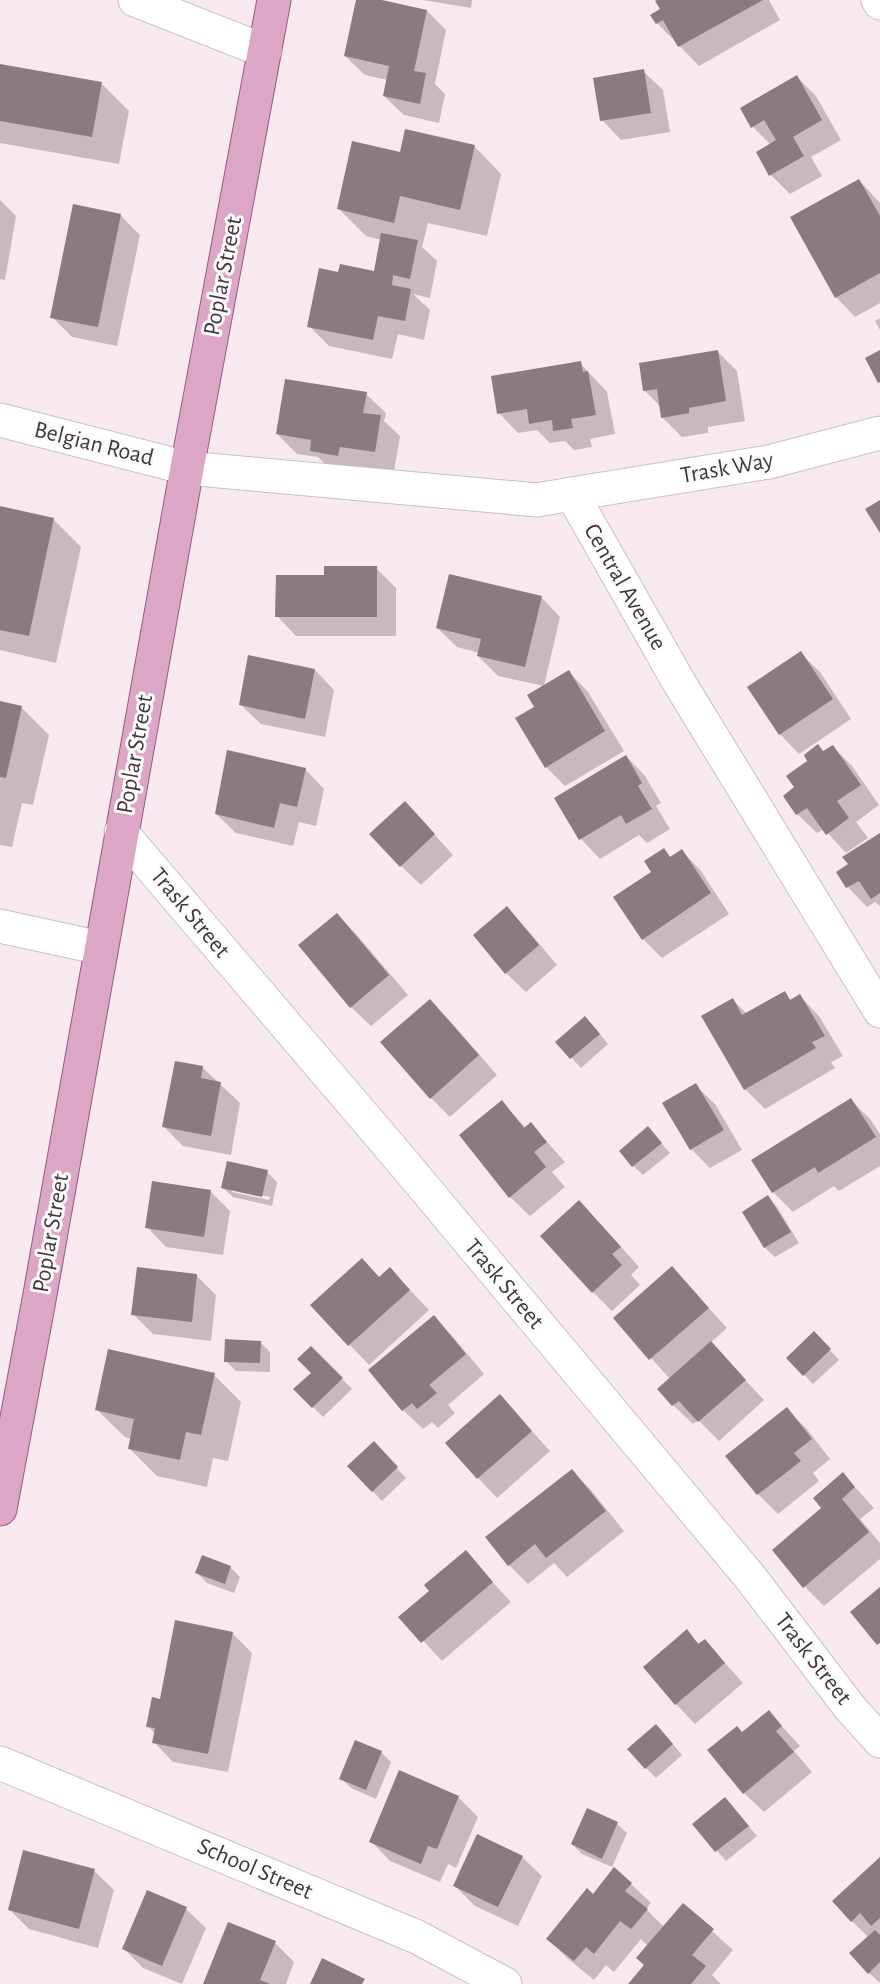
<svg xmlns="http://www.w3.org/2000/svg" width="880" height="1984" font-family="'Alegreya Sans',sans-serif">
<rect width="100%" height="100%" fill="#f8e9f1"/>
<g fill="#0003" fill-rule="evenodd">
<path d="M357,0h18l52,11 19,19 -11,54 10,10 -6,29 -35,-8 -20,-19 4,-16 -23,-5 -20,-19z"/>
<path d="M423,0h49l-1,8z"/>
<path d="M660,0h109l11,20 -81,46 -42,-43 5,-13z"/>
<path d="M0,65l101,18 28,28 -10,53 -119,-21z"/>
<path d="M643,71l20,19 7,42 -49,8 -19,-20z"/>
<path d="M797,77l19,19 25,44 -30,17 11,19 -32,18 -19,-19v-30l-18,-18z"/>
<path d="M474,146l27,28 -14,62 -59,-13 -6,24 15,14 -7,37 -17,-4 17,16 -6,30 -26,-6 -6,25 -63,-13 -20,-20 30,-52 36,-1 6,-33 -15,-4 -27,-27 62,-55z"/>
<path d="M859,180l21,23v100l-25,14 -19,-20z"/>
<path d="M0,200l16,16 -11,64 -5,-1z"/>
<path d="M120,215l20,20 -23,111 -45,-9 -20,-20z"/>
<path d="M880,318v12l-5,-9z"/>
<path d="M717,351l20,20 8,50 -37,6v6l-26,4 -20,-20 -1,-10 -17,-17z"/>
<path d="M580,363l27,29 8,42 -25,5 2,8 -18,3 -9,-9 -15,2 -13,-13 -19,3 -19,-20z"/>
<path d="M366,394l20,19 -2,8 16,15 -6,35 -35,-5 -2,8 -26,-4 -13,-13 -21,-3 -20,-20z"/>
<path d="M0,508l53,11 28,28 -25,116 -56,-13z"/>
<path d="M376,568l20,20v48h-100l-19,-20z"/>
<path d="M541,597l19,20 -16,69 -46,-10 -20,-20 1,-3 -22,-6 -20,-19z"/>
<path d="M800,653l20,19 31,47 -52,35 -19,-20z"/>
<path d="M315,670l19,20 -9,47 -64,-13 -20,-19z"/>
<path d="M569,672l19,20 36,59 -59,35 -19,-19 -9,-60z"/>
<path d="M0,703l21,4 28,28 -16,70 -11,-2 -10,44 -12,-2z"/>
<path d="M833,747l19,19 27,39 -23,17 12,16 -22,15 -22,-24 -7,4 -20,-19 -1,-26 28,-35z"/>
<path d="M626,756l19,20 16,27 -5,3 14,23 -23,14 -8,-8 -39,24 -19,-20 -25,-41z"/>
<path d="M305,769l19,20 -8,37 -17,-4 -6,24 -57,-13 -20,-19z"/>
<path d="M424,823l29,32 -32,30 -20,-19z"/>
<path d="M880,835v71l-5,-4 -8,5 -19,-20 -10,-15 12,-7z"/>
<path d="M664,850l7,8 11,-7 19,20 28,43 -67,44 -19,-19 10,-66z"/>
<path d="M506,908l20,20 31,37 -31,27 -20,-19z"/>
<path d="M337,915l19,19 52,61 -37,31 -20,-19 -51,-61z"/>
<path d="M784,993l8,8 8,-5 19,20 24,40 -12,6 4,6 -70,41 -20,-20 -13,-90 15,15z"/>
<path d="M430,1001l19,19 48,55 -47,42 -19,-19z"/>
<path d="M595,1028l13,16 -27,24 -24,-26z"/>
<path d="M202,1067l38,36 -9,52 -48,-9 -19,-19z"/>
<path d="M695,1085l20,19 27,46 -32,18 -19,-19z"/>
<path d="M851,1100l19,19 10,15v32l-41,25 -5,-5 -41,26 -20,-20 -20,-32z"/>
<path d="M502,1102l24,26 5,-4 34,38 -13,10 13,15 -35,29 -20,-19z"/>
<path d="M648,1128l22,25 -27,22 -10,-9z"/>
<path d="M267,1172l10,10 -5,24 -39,-9 -10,-9zM232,1189l38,8 -1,3 -37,-8z"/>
<path d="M210,1191l20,20 -7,44 -57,-8 -19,-20z"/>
<path d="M768,1197l9,10 22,36 -24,14 -10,-9 -21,-36z"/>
<path d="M599,1222l40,45 -8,8 9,10 -28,26 -19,-19z"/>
<path d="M362,1260l18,18 10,-9 39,41 -60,55 -57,-60z"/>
<path d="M672,1268l55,60 -17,15 54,57 -45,41 -21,-21 -5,4 -20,-19 -3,-26 -55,-61z"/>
<path d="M196,1275l20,20 -5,46 -58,-7 -20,-20z"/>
<path d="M434,1317l19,20 31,37 -36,31 7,8 -17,15 -6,-6 -9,7 -20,-19z"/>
<path d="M814,1333l25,27 -26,24 -25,-26z"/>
<path d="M260,1342l10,10v20l-34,-1 -10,-10z"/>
<path d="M311,1348l41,41 -29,28 -28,-28 18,-16z"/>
<path d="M214,1375l27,27 -13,59 -15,-3 -6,29 -50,-11 -28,-28 2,-9 -6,-2 -28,-27z"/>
<path d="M500,1396l50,55 -53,47 -19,-20z"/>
<path d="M786,1409l20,19 24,31 -17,14 6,8 -41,33 -20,-20 -30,-38z"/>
<path d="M373,1443l33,35 -24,23 -33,-35z"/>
<path d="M572,1471l19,19 33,41 -57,46 -13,-14 -26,21 -19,-19z"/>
<path d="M843,1474l31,34 -14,11 20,24v16l-56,47 -19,-19 -31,-37 49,-41z"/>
<path d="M465,1552l46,50 -69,59 -41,-44 30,-26z"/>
<path d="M230,1567l10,10 -6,16 -27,-10 -10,-10z"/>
<path d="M687,1631l13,14 5,-4 38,42 -48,41 -19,-20z"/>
<path d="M232,1633l20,20 -24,119 -55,-10 -19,-20 1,-8 -7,-8 13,-26z"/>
<path d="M769,1712l31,34 -6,5 18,21 -48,40 -20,-19 -2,-59z"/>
<path d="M666,1736l16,19 -26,23 -10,-10z"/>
<path d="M381,1752l10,10 -15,37 -25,-11 -10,-10z"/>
<path d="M458,1797l20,20 -22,51 -8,-4 -8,18 -50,-21 -19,-20z"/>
<path d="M734,1809l23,27 -31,25 -32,-37z"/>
<path d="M617,1824l10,9 -15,34 -30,-13 -10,-10z"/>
<path d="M522,1857l20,19 -24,50 -43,-20 -20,-20z"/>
<path d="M880,1859v122l-1,1 -10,-9v-35l-17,-17z"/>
<path d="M94,1871l20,19 -16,58 -69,-19 -20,-20z"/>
<path d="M631,1884l20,19 -5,6 18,18 19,-22 50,45 -21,25 9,9h-91l16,-19 2,-19 -7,-7 -27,33 -8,-7 -12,15 -27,-22 -19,-19 45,-43z"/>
<path d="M147,1892l39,17 20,19 -24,56 -39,-16 -19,-19z"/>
<path d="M275,1943l19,19 -8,22h-81z"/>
</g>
<g fill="#887b82">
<path d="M356,0h26l45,10 -13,61 12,2 -6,31 -37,-8 6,-30 -45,-10z"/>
<path d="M657,0h106l-85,47 -15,-27 -7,4 -6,-9 10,-6 -5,-8z"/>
<path d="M0,64l102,18 -10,55 -92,-16z"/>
<path d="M644,69l7,44 -51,8 -7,-43z"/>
<path d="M797,75l25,45 -29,17 11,19 -35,20 -13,-24 20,-12 -12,-20 -13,8 -11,-20z"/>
<path d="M405,129l70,16 -15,65 -60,-14 -6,27 -57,-14 15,-68 48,11z"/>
<path d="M859,179l21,37v57l-45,25 -45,-81z"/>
<path d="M73,204l48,10 -23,113 -48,-9z"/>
<path d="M381,233l37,7 -8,39 -17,-4 -1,10 19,4 -6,32 -27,-5 -5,24 -66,-13 12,-59 19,4 2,-8 34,7z"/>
<path d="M718,350l8,51 -37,7v5l-28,5 -4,-29 -14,2 -4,-28z"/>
<path d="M880,350v32l-2,1 -13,-25z"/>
<path d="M581,361l2,11 5,-1 8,44 -25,4 2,9 -20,3 -1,-11 -23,4 -2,-15 -30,5 -6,-38z"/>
<path d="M285,379l82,13 -4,21 18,2 -6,37 -35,-5 -2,9 -28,-5 1,-11 -35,-6z"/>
<path d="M880,500v33l-15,-24z"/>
<path d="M0,506l54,12 -25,118 -29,-6z"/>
<path d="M324,566h53v51h-102l1,-42h48z"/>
<path d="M449,574l93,22 -17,71 -48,-11 4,-17 -45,-11z"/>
<path d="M801,651l32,48 -54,36 -32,-48z"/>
<path d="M248,655l67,14 -10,50 -66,-14z"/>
<path d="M569,670l36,61 -60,37 -30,-50 19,-11 -7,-12z"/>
<path d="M0,701l22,5 -16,72 -6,-1z"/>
<path d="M818,744l5,7 10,-6 28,40 -24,16 12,17 -23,17 -19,-27 -11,7 -13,-19 11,-9 -8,-11 21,-15 -3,-6z"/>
<path d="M227,750l79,18 -9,39 -17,-4 -6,25 -59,-14z"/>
<path d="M626,755l16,28 -4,3 14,23 -26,15 -5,-9 -42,25 -25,-42z"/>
<path d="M405,801l30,33 -35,33 -31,-33z"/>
<path d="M880,833v60l-9,6 -12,-18 -13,7 -10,-16 12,-8 -6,-7z"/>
<path d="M664,848l6,9 12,-8 29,44 -69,47 -29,-43 38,-25 -7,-11z"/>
<path d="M507,906l32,39 -34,29 -32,-39z"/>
<path d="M337,913l52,62 -39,33 -52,-63z"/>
<path d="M785,991l5,9 10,-6 25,42 -13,6 4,6 -72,42 -43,-74 32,-18 9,17z"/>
<path d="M430,999l49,56 -49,44 -50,-57z"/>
<path d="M585,1016l15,18 -30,25 -15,-17z"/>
<path d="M175,1061l28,5 -2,12 20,4 -10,54 -49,-9z"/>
<path d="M696,1083l28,47 -34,20 -28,-47z"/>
<path d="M851,1098l25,39 -58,36 -3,-6 -43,26 -21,-33z"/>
<path d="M502,1100l22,28 7,-6 16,20 -13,10 12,15 -37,31 -50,-63z"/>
<path d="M648,1126l14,17 -30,24 -13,-16z"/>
<path d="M227,1161l41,9 -6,27 -41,-9z"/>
<path d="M152,1181l59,9 -7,47 -59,-9z"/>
<path d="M768,1195l23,37 -27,16 -22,-36z"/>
<path d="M579,1200l42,47 -9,7 10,11 -30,28 -52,-57z"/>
<path d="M362,1258l17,19 11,-10 20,23 -62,56 -38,-41z"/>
<path d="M672,1266l37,42 -60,52 -36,-42z"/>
<path d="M137,1267l60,7 -5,48 -61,-7z"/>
<path d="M434,1315l32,39 -37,31 8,8 -20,16 -5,-6 -10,8 -34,-41z"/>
<path d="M814,1331l17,18 -28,27 -17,-18z"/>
<path d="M225,1339l36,2 -1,22 -36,-1z"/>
<path d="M711,1341l35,39 -48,42 -19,-21 -7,5 -15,-17z"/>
<path d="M311,1346l32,32 -31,30 -19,-19 18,-16 -14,-14z"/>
<path d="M108,1349l107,24 -14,62 -15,-3 -6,28 -52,-11 6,-30 -39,-9z"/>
<path d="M500,1394l32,37 -55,48 -32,-36z"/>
<path d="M787,1407l25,32 -18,14 7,8 -44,34 -32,-39z"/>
<path d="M374,1441l24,26 -26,25 -25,-26z"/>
<path d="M572,1469l34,42 -60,47 -11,-14 -27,22 -23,-29z"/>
<path d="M843,1472l12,15 -13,12 27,33 -66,56 -31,-38 49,-42 -8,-10z"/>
<path d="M466,1550l27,32 -72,61 -23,-26 31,-26 -5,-6z"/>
<path d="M202,1555l29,11 -6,18 -30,-11z"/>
<path d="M880,1587v56l-3,2 -27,-33z"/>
<path d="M175,1620l58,12 -25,122 -56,-11 3,-15 -9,-1 6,-30 8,2z"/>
<path d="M687,1629l11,15 7,-5 20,24 -50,42 -32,-38z"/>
<path d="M769,1710l13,16 -6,5 18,21 -51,42 -36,-44 30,-24 5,6z"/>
<path d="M656,1724l17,20 -28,25 -18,-20z"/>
<path d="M355,1740l27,11 -16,39 -27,-11z"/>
<path d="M399,1770l60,26 -22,53 -9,-3 -7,18 -52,-22z"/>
<path d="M725,1797l24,29 -34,26 -23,-28z"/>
<path d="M587,1808l31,14 -16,37 -31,-15z"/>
<path d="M477,1834l46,22 -25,51 -45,-21z"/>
<path d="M23,1850l72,19 -16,60 -71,-19z"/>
<path d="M880,1857v61l-9,8 -11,-13 -9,9 -19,-21z"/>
<path d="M614,1867l18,16 -7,8 23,18 -17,20 -11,-8 -26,33 -8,-7 -12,14 -28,-22 41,-51 6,6z"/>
<path d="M147,1890l40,17 -25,59 -40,-17z"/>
<path d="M683,1903l31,26 -22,26 14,11 -15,18h-63l16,-19 -8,-7z"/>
<path d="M228,1922l48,19 -16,39 10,4h-67z"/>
<path d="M875,1930l5,5v27l-12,12 -19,-21z"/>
<path d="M322,1958l43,21 -3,5h-52z"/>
</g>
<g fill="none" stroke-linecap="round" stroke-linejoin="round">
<g stroke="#cdbfc6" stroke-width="35">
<g id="street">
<path d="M135,0l130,51"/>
<path d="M0,420l187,48 350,32 35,-6 108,190 200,327"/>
<path d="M572,494l197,-32 111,-29"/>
<path d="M121,832l275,322 354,423 101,132 29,32"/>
<path d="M0,926l101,22"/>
<path d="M0,1763l417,174 88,47"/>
</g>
</g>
<g stroke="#cdbfc6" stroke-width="35">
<path id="secondary" d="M878,0l2,3"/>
</g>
<g stroke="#96597d" stroke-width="35">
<path id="primary" d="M0,1509l39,-209 148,-832 87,-468"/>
</g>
<use href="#street" stroke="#fff" stroke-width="33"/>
<use href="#secondary" stroke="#fff" stroke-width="33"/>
<use href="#primary" stroke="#dca6c6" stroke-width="33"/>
</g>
<g text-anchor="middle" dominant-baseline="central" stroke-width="6" stroke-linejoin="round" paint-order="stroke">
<g font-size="24" fill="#3f393d" stroke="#fefafc">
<text transform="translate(223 276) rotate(-79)">Poplar Street</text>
<text transform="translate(94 444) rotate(14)">Belgian Road</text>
<text transform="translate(727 468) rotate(-10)">Trask Way</text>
<text transform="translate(625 587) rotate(60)">Central Avenue</text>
<text transform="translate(135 754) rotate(-80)">Poplar Street</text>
<text transform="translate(190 913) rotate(50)">Trask Street</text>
<text transform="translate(51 1233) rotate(-80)">Poplar Street</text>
<text transform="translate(504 1284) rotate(50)">Trask Street</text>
<text transform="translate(813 1659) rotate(52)">Trask Street</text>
<text transform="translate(255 1869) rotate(23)">School Street</text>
</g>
</g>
</svg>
